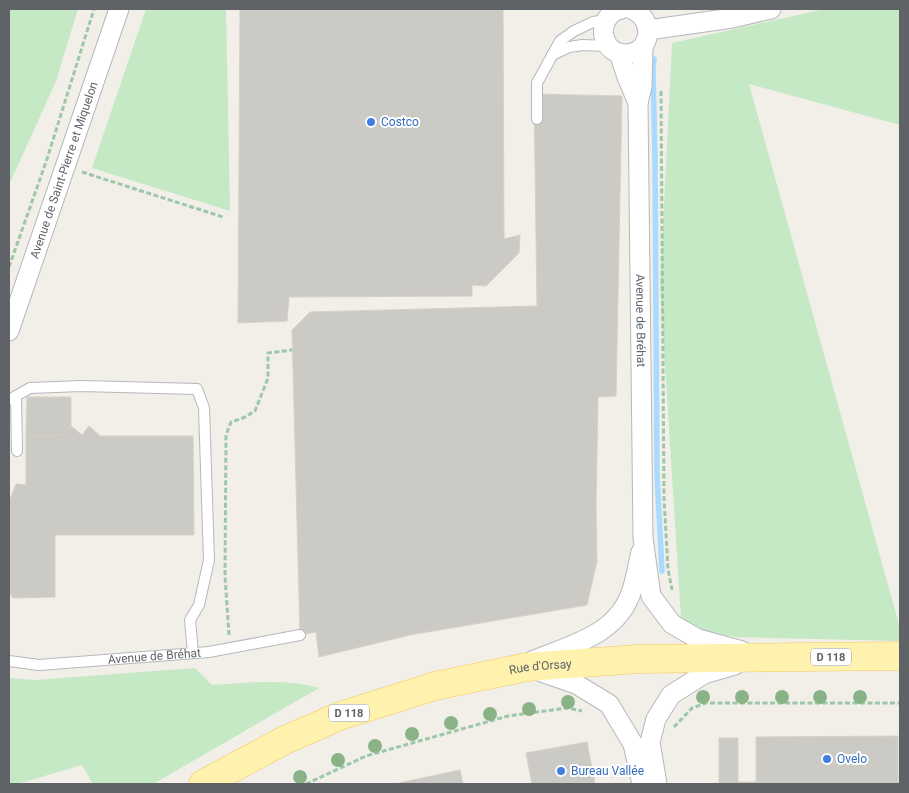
<svg xmlns="http://www.w3.org/2000/svg" width="909" height="793" font-family="Roboto,sans-serif">
<rect width="100%" height="100%" fill="#f1efe8"/>
<g fill="#c5e8c5">
<path d="M9,9h69l-22,72 -47,104z"/>
<path d="M146,9h80l4,202 -138,-43z"/>
<path d="M825,9h75v116l-151,-41 151,544v13l-165,-4c-21,-3 -36,-7 -54,-19l-21,-332 12,-243z"/>
<path d="M195,668l17,17c35,-2 73,-7 107,3l-166,96h-60l-11,-19 -65,19h-8v-106l26,2z"/>
</g>
<g fill="none" stroke-linecap="round" stroke-linejoin="round">
<path stroke="#aadaff" stroke-width="5.5" d="M654,59l-1,9 2,90 2,316 5,97"/>
</g>
<g fill="#cccac5" stroke="#d6d1c6">
<path d="M240,9h263l1,230 16,-4 -1,18 -33,33 -14,-1v11l-183,1 -2,24 -49,2z"/>
<path d="M534,94l88,2 -6,300 -18,1 -2,110 1,54 -10,44 -177,30 -91,22 -3,-25 -16,3 -8,-305 18,-18 227,-6z"/>
<path d="M27,397h44v29l-9,9 -36,2z"/>
<path d="M71,426l11,9 7,-9 11,10h93l1,99h-139v62l-42,1 -4,-6v-90l7,-18 10,1v-48l36,-2z"/>
<path d="M898,736v48h-142v-47z"/>
<path d="M719,738h19v44h18v2h-37z"/>
<path d="M587,742l8,42h-63l-6,-31z"/>
<path d="M460,770l3,14h-63l-1,-1z"/>
</g>
<g fill="none" stroke-linecap="round" stroke-linejoin="round">
<g stroke="#b5b8bc" stroke-width="12">
<g id="service">
<path d="M552,55l17,-8 13,-2 26,1"/>
<path d="M537,119v-36l23,-42 14,-10 19,-9 13,-2"/>
<path d="M16,396l1,55"/>
<path d="M9,400l21,-12 51,-2 116,3 7,19 5,152 -10,45 -9,15 3,33"/>
<path id="s1" d="M9,661l30,4 170,-13 91,-17"/>
</g>
</g>
<g stroke="#b5b8bc" stroke-width="21">
<g id="minor">
<path d="M621,9c-25,6 -23,44 4,45 27,0 31,-36 6,-45"/>
<path d="M648,30l84,-12 39,-9"/>
<path id="s2" d="M643,46l-1,40 -4,17 5,435 8,58 21,28 26,15 44,12"/>
<path d="M619,53l8,24 11,26"/>
<path id="s3" d="M9,331l110,-322"/>
<path d="M532,661c39,-16 86,-26 100,-71 4,-12 6,-26 9,-38"/>
<path d="M536,670l40,14 33,20 24,40 9,40"/>
<path d="M657,784l-7,-42 6,-23 15,-24 33,-21 31,-9"/>
</g>
</g>
<g stroke="#f2c960" stroke-width="29">
<g id="primary">
<path id="s4" d="M203,784l82,-44 55,-24 95,-30 92,-19 111,-8 262,-3"/>
</g>
</g>
<g stroke="#9cc7a9" stroke-width="3" stroke-dasharray="5 2.5" stroke-linecap="butt">
<path d="M661,91l3,407 4,71 4,21"/>
<path d="M82,172l141,45"/>
<path d="M9,267l38,-108 47,-150"/>
<path d="M229,635l-4,-59 1,-141 5,-13 12,-4 12,-7 13,-33v-25l24,-3"/>
<path d="M674,727l18,-19 14,-5h194"/>
<path d="M306,784l60,-28 142,-40 59,-8 15,3"/>
</g>
<use href="#service" stroke="#fff" stroke-width="10"/>
<use href="#minor" stroke="#fff" stroke-width="19"/>
<use href="#primary" stroke="#fff2af" stroke-width="28"/>
</g>
<g fill="#89b387">
<circle cx="703" cy="697" r="7"/>
<circle cx="742" cy="697" r="7"/>
<circle cx="782" cy="697" r="7"/>
<circle cx="820" cy="697" r="7"/>
<circle cx="860" cy="697" r="7"/>
<circle cx="568" cy="702" r="7"/>
<circle cx="529" cy="709" r="7"/>
<circle cx="490" cy="714" r="7"/>
<circle cx="451" cy="723" r="7"/>
<circle cx="412" cy="734" r="7"/>
<circle cx="375" cy="746" r="7"/>
<circle cx="338" cy="760" r="7"/>
<circle cx="300" cy="777" r="7"/>
</g>
<g fill="#3f7fe0" stroke="#fff" stroke-width="2">
<circle cx="371" cy="122" r="5"/>
<circle cx="827" cy="759" r="5"/>
<circle cx="561" cy="771" r="5"/>
</g>
<g text-anchor="middle" dominant-baseline="central" stroke-width="4" stroke-linejoin="round" paint-order="stroke">
<g fill="#fff" stroke="#8f9295" stroke-width="1">
<rect x="811" y="648.5" width="40" height="17" rx="4"/>
<rect x="329" y="704.5" width="40" height="17" rx="4"/>
</g>
<g font-size="11" font-weight="bold" fill="#5f6368">
<text x="831" y="657">D 118</text>
<text x="349" y="713">D 118</text>
</g>
<g font-size="12" fill="#366cbe" stroke="#fff" text-anchor="start">
<text x="381" y="122">Costco</text>
<text x="837" y="759">Ovelo</text>
<text x="571" y="771">Bureau Vallée</text>
</g>
<g font-size="12" fill="#5f6368" stroke="#fff">
<text stroke="none"><textPath href="#s3" startOffset="170">Avenue de Saint-Pierre et Miquelon</textPath></text>
<text stroke="none"><textPath href="#s2" startOffset="275">Avenue de Bréhat</textPath></text>
<text stroke="none"><textPath href="#s1" startOffset="146">Avenue de Bréhat</textPath></text>
<text stroke="none"><textPath href="#s4" startOffset="360">Rue d'Orsay</textPath></text>
</g>
</g>
<rect width="909" height="793" fill="none" stroke="#5f6368" stroke-width="20"/>
</svg>
